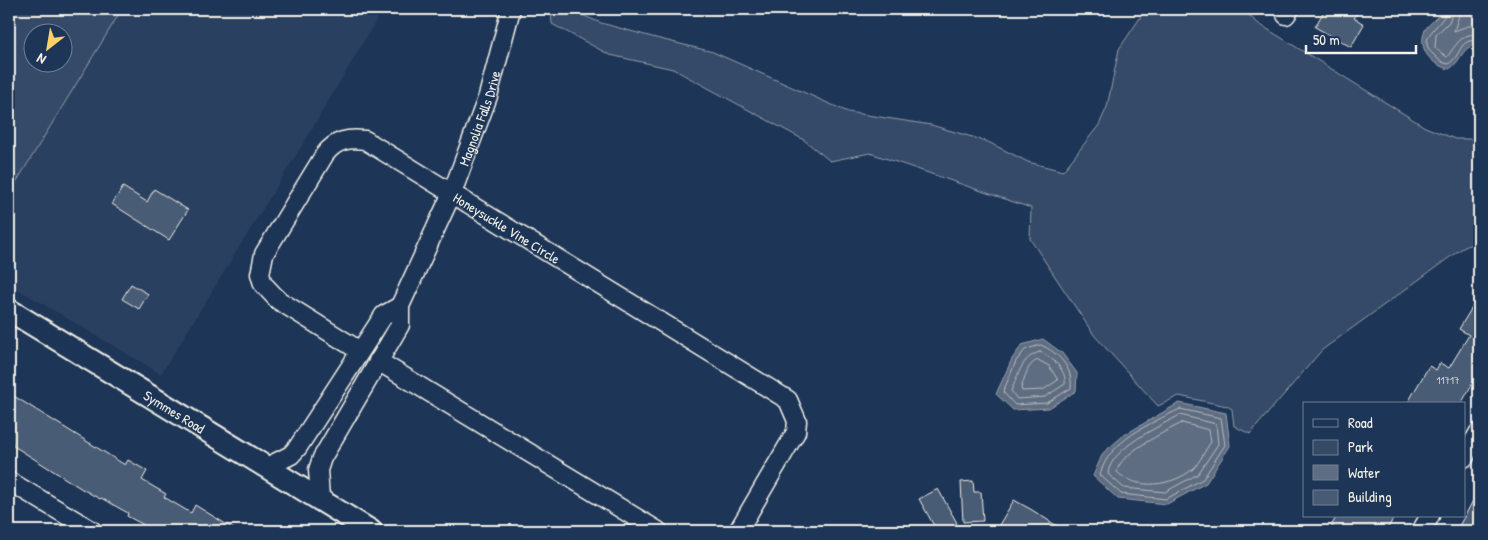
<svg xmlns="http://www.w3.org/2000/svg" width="1488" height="540" font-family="'Patrick Hand',sans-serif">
<rect width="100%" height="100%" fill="#1d3557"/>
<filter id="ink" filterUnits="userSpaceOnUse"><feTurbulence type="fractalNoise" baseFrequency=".02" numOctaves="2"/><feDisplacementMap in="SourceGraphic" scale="10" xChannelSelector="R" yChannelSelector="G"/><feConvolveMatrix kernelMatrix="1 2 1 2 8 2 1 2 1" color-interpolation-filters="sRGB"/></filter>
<g filter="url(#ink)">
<path fill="#2a4060" d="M122,9h261l-77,130 -145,235 -152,-90v-90z"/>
<g fill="#354a67" stroke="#949ea8" fill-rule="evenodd">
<path d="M9,9h113l-113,185zM32,32h30v30h-30z"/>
<path d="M555,9h13l33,14 55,15 57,14 135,60 83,13 55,16 42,21 35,9 36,-46 8,-18 12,-58 27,-40h95l18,15 166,103 30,12h24v101l-18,9 -139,101 -72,84 -16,-8 -2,-17 -5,-3 -48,-10 -21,10 -64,-71 -64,-96 1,-31 -161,-55 -40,8 -26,-21 -131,-71 -63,-14 -58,-31 -1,-13z"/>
</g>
<g fill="#5e6d82" stroke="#9aa2ab">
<path d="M1443,9h36v36c-17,-1 -17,17 -30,24 -18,-4 -32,-20 -24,-39 4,-7 14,-13 18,-21z"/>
<path d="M1043,339l19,14 15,20 -1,18 -27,17 -36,2 -17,-16 16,-35 10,-14z"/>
<path d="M1179,403l47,10 4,33 -24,37 -39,21 -49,-5 -25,-23 10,-23 21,-18z"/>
</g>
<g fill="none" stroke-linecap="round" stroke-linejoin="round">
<g stroke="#b8bcbf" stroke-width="1">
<path d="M1447,9c-2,17 -35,28 -12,47 4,4 7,7 13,8 15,-8 8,-25 31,-24"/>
<path d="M1454,9l-5,13 -13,13 -1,13 12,9c10,-13 14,-24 32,-23"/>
<path d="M1461,9l-7,22 14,-5h11"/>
<path d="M1041,345c18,8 32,23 30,43l-24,15 -32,2 -12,-13 13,-31 9,-11z"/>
<path d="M1040,352c12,5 27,18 25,32l-20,13 -28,2 -6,-8c8,-17 10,-34 29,-39z"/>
<path d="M1038,360l11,6 9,14 -15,10 -21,1 -1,-3c4,-10 6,-25 17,-28z"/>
<path d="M1180,409l41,9 4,27 -22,34 -37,20 -45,-5 -21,-19c8,-34 51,-52 80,-66z"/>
<path d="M1180,415l36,9 2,20 -20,30 -33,18 -41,-4 -16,-14c2,-26 52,-48 72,-59z"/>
<path d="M1182,423l27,7 2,12c-6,8 -11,20 -18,27 -21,17 -56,22 -76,3 1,-18 49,-41 65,-49z"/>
</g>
</g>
<g fill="#485b74" stroke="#f4f1e8">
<path d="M1325,9h35l-6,9 10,6 -13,23 -36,-20z"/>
<path d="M123,187l24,15 7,-13 34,21 -19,30 -57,-36z"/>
<path d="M131,284l17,10 -9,15 -17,-10z"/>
<path d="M1479,296v76l-18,32h-54l22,-38 7,4 4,-7 9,5 20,-33 -10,-6z"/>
<path d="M9,393l116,72 3,-5 19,11 -5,9 24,14 -2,3 27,16 4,-8 42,26h-82l-28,-15 1,-3 -27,-15 -1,1 -18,-10 -70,-44 1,-2 -4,-3z"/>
<path d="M973,481l1,11h7l2,29 -20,1 -2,-40z"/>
<path d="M938,489l19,34 -14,8h-6l-18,-32z"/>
<path d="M1479,489v42h-23l11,-19z"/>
<path d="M1014,500l18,10 33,21h-55l-11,-6z"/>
<path d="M1337,516h58l-9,15h-45l-10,-5z"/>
</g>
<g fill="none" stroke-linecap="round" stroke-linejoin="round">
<g stroke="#f4f1e8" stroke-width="21">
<g id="minor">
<path d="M1286,15l4,-6"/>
<path id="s1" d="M360,351l-82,-51 -15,-16 -3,-10 4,-20 61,-100c11,-14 23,-16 40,-14l423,260 9,21 -1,11 -58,99"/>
<path d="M378,361l280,170"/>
<path d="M1464,458l15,-26"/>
<path d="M267,467l24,-12 7,-8 86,-132 16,-9"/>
<path d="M9,481l84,50"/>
<path id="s2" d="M320,498l-2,-28 4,-12 78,-133v-19l52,-113 36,-97 23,-87"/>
<path d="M1421,531l9,-15"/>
</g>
</g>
<g stroke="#f4f1e8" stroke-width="25">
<g id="tertiary">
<path id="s3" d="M9,310l362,221"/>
</g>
</g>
<use href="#minor" stroke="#1d3557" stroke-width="18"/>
<use href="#tertiary" stroke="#1d3557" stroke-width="21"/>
</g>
</g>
<g text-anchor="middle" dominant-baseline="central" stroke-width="5" stroke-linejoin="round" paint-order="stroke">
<g font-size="11" fill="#c9cccb">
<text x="1448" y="380">11717</text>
</g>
<g font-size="14" fill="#f4f1e8" stroke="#1d3557">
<text stroke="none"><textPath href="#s2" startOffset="418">Magnolia Falls Drive</textPath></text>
<text stroke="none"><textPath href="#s1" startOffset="478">Honeysuckle Vine Circle</textPath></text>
<text stroke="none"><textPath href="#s3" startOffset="194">Symmes Road</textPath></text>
</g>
</g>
<rect width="1488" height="540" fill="none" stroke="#1d3557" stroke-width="30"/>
<rect x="15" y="15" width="1458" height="510" fill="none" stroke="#f4f1e8" stroke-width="2" filter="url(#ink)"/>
<rect x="1303" y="402" width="162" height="115" fill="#1d3557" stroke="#738091"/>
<rect x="1313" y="419" width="25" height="8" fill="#1d3557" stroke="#738091"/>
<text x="1348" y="428" font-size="15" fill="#f4f1e8">Road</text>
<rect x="1313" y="440" width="25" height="15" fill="#354a67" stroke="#738091"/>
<text x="1348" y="452" font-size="15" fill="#f4f1e8">Park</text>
<rect x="1313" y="465" width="25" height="15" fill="#5e6d82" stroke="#738091"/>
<text x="1348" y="478" font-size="15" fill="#f4f1e8">Water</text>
<rect x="1313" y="490" width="25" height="15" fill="#485b74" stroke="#738091"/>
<text x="1348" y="502" font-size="15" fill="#f4f1e8">Building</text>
<g transform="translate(48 48) rotate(211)"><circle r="24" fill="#1d3557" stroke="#738091"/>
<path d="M0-4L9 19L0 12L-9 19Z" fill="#ffd166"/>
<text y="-8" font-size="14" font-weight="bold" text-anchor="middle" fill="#f4f1e8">N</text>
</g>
<path d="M1306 45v8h110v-8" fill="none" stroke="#f4f1e8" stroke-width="2.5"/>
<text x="1313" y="45" font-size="15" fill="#f4f1e8" stroke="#1d3557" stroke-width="4" paint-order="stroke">50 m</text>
</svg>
